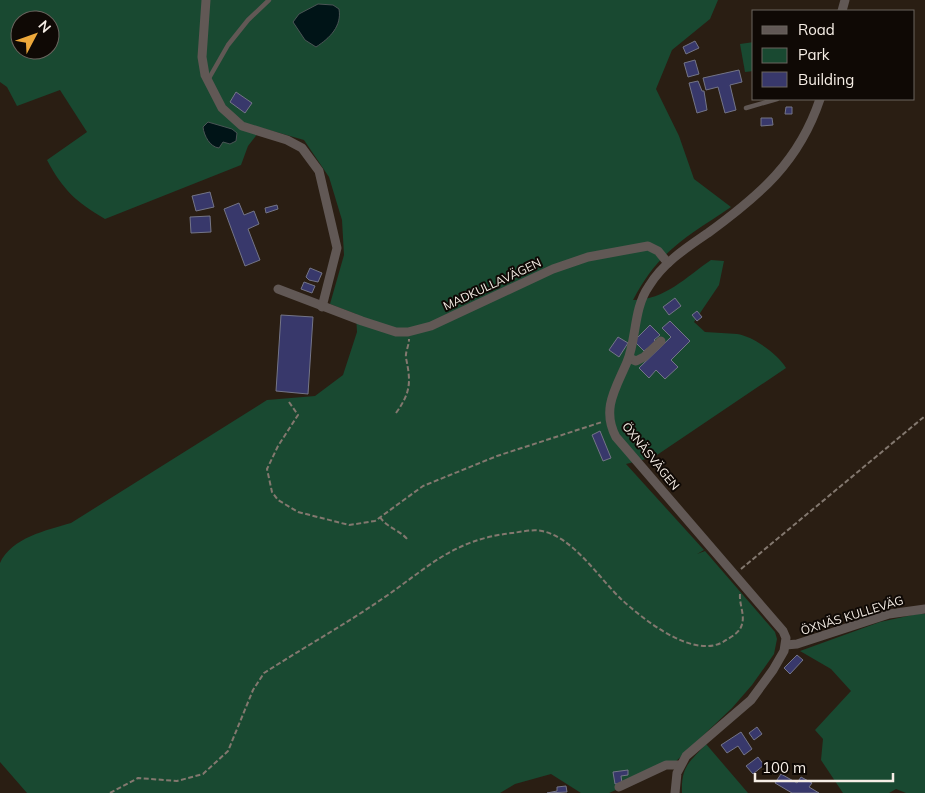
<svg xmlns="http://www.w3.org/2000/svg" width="925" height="793" font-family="Mulish,sans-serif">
<rect width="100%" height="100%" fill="#2a1e13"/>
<g fill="#194931" fill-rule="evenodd">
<path d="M0,0h718l-8,19 -38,31 -16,39 23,47 15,43 37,28c-44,30 -72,43 -98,93 32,0 53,-23 78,-40l13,1 -5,24 -25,37 11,10c11,1 22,1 32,2 16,2 42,21 49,34l-132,89 -28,7 78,86 -7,4 8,-3 70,81 2,7 -3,15 -22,31 -20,23 -60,57 -63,28h-28l-30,-19 -36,10 -15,9h-473l-27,-31v-199c11,-25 47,-33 71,-40l196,-123 48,-4 28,-21 14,-43 -1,-18 -26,-10 14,-49 -2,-35 -13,-43 -25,-37 -42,-12 -14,18 -7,19 -136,54c-29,-17 -42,-29 -58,-59l40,-28 -27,-42 -43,16 -10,-19 -7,-5zM317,4l7,1 -8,42 -4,-3zM20,20h30v30h-30z"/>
<path d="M754,42v29l-9,1 -5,-28z"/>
<path d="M917,614h8v179h-19l-10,-4 -7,4h-46l-22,-33 2,-21 -8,-9 36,-39 -20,-22 -31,-18 80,-29z"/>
<path d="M706,744l42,49h-66c-1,-27 7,-30 24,-49z"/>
</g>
<g fill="#001417" stroke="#4a5555">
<path d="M318,4l15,1 6,4c3,17 -9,29 -23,38l-11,-7 -12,-18 6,-8z"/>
<path d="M208,122l24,7 5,4 -1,8 -6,3 -7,-2 -4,6c-9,-1 -15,-12 -16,-21z"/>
</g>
<g fill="#38386b" stroke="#747587">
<path d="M695,41l4,7 -13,6 -3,-7z"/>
<path d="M695,60l4,14 -11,3 -4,-14z"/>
<path d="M739,70l3,12 -12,3 6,25 -11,3 -7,-26 -12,3 -3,-12z"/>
<path d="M698,81l4,10h2l3,19 -10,3 -8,-30z"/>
<path d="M236,92l16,11 -7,10 -15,-11z"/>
<path d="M786,107h6v7h-7z"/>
<path d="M761,118h11l1,7 -12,1z"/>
<path d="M210,192l4,15 -18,4 -4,-15z"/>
<path d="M239,203l5,12 10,-4 5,13 -11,5 12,31 -15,6 -21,-57z"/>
<path d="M277,205l1,4 -12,4 -1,-5z"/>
<path d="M210,216l1,16 -20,1 -1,-16z"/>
<path d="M310,268l12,5 -4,9 -9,-2 -3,-3z"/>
<path d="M304,282l11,4 -3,7 -11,-4z"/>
<path d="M675,298l6,8 -12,9 -6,-8z"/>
<path d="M697,311l5,6 -5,4 -5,-6z"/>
<path d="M281,315l32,2 -5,77 -32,-3z"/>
<path d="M670,321l20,20 -19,19 7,7 -13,12 -9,-9 -7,8 -10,-10 32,-31 -9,-9z"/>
<path d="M650,325l10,10 -6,5 2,2 -12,9 -10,-10z"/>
<path d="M618,337l10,6 -9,14 -10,-7z"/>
<path d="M600,431l11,27 -8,3 -11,-26z"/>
<path d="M797,655l6,5 -13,14 -6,-6z"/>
<path d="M757,727l5,7 -8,6 -5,-7z"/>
<path d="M741,732l11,17 -8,6 -6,-9 -11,7 -6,-8z"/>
<path d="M758,757l6,8 -11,9 -7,-8z"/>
<path d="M628,770v5l-7,1 1,7 -7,1 -2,-12z"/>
<path d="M781,774l16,9 4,-6 11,6 -3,4 10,6h-27l-17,-10z"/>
<path d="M566,786l1,6 -20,1 10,-2v-4z"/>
</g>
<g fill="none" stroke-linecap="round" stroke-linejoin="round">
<g stroke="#83786f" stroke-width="2" stroke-dasharray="5 2.5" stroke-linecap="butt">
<path d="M289,402l9,13 -20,31 -11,23 5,23 6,8 20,12 51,13 26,-4 48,-35 74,-30 105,-34"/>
<path d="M396,413c15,-21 15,-31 10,-55 -1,-6 3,-12 3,-19"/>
<path d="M380,517c7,11 20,13 28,23"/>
<path d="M741,569l184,-153"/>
<path d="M110,793l28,-15 39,3 26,-7 25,-23 25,-61 11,-17c39,-25 80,-48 118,-74 47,-32 70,-59 130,-66 9,-1 20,-4 30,-2 31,6 57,47 79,68 22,20 71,60 102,43 6,-4 15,-8 18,-15 5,-11 -2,-22 -1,-33"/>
</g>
<g stroke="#615855" stroke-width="4.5">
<path d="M208,80l20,-35 20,-25 21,-20"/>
<path d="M746,108l31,-9"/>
</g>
<g stroke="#615855" stroke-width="9">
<path d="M206,0l-4,57 3,18 17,33 20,18 45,14 15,8 17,23 18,77 -15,59"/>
<path d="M842,11l3,-11"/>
<path d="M278,289l84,32 34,11h12l23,-6 122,-57 35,-12 60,-11 10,5 10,12"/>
<path d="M629,358l7,3 8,-4 17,-16"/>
<path d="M786,645l11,-1 92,-30 36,-5"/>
<path d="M619,787l47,-22h14"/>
<path d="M675,793l2,-20 9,-17 65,-56 22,-30 11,-19 2,-13 -3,-7 -167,-194c-15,-28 0,-49 11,-75 10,-24 6,-53 22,-76 14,-23 37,-38 59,-53 52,-38 91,-71 112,-134"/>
</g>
</g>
<g text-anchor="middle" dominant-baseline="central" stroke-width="4" stroke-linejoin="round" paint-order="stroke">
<g font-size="12" fill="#f6eee6" stroke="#0f0905">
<text transform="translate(492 284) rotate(-25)">MADKULLAVÄGEN</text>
<text transform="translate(651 456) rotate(51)">ÖXNÄSVÄGEN</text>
<text transform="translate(852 615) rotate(-17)">ÖXNÄS KULLEVÄG</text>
</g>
</g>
<rect x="752" y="10" width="162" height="90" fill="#0f0905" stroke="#6b655f"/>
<rect x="762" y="26" width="25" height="8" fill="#615855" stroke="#6b655f"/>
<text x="798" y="35" font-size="15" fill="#f6eee6">Road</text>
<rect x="762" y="48" width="25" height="15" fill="#194931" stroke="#6b655f"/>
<text x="798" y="60" font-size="15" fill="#f6eee6">Park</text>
<rect x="762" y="72" width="25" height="15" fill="#38386b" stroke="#6b655f"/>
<text x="798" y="85" font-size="15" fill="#f6eee6">Building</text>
<g transform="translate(35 35) rotate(49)"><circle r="24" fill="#0f0905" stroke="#6b655f"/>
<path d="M0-4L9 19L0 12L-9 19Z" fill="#eda83b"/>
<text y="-8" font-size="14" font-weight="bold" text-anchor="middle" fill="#f6eee6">N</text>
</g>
<path d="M755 773v8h138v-8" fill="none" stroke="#f6eee6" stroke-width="2.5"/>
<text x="762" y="773" font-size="15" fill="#f6eee6" stroke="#0f0905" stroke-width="4" paint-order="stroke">100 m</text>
</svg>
